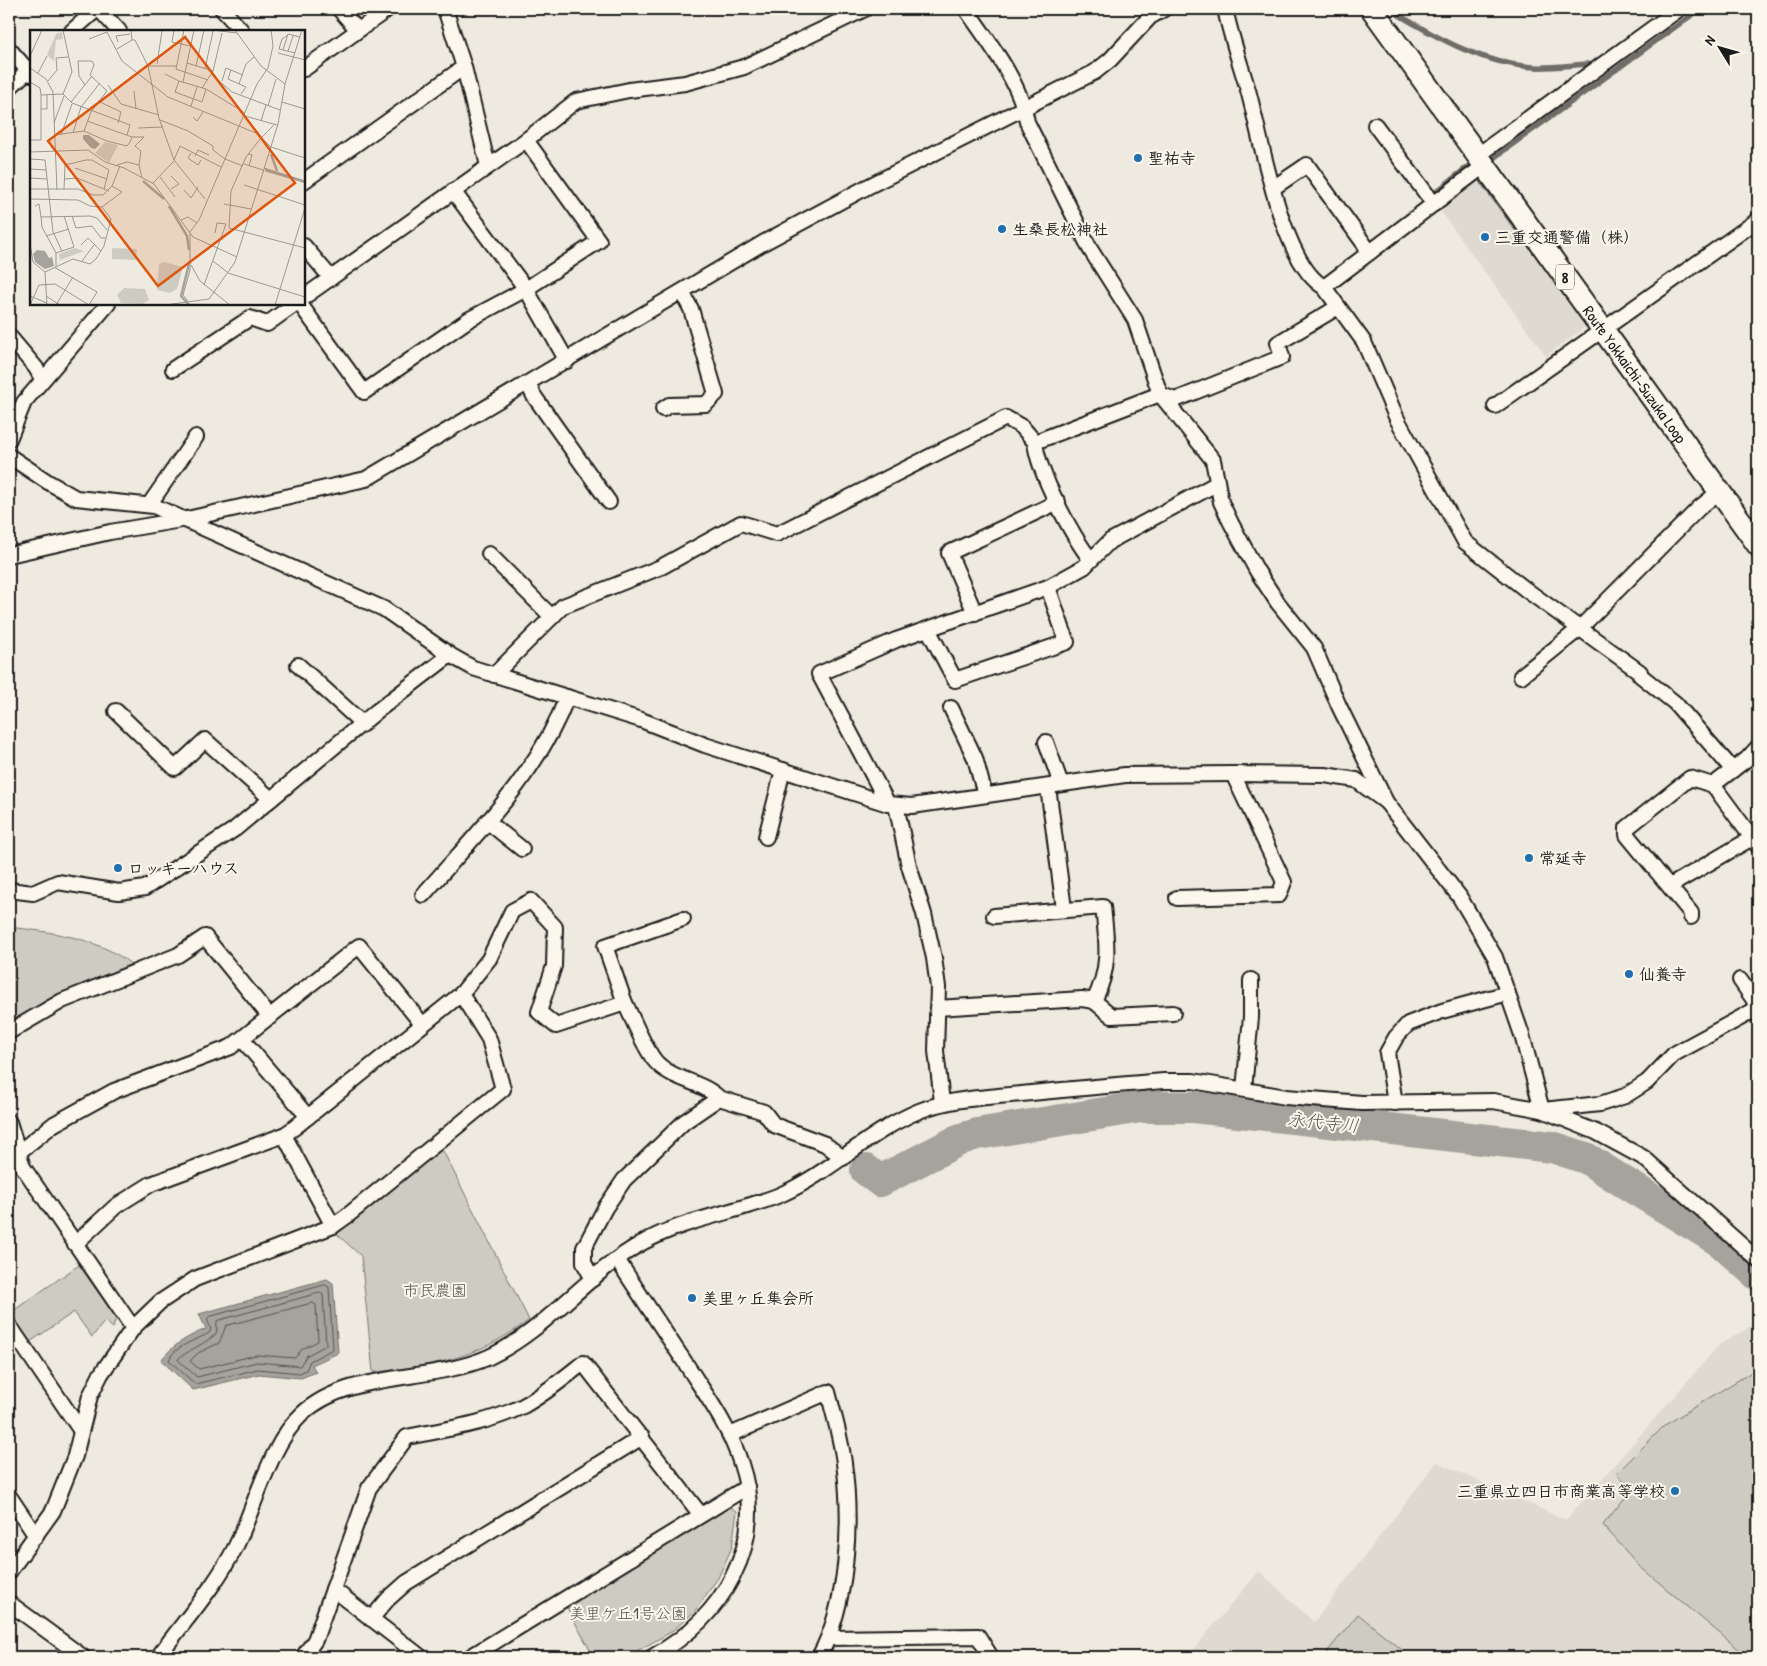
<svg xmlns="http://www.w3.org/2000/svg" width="1767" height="1666" font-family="'Patrick Hand','Klee One',sans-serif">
<rect width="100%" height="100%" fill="#eeeadf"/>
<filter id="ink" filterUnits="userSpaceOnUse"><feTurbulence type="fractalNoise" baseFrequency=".02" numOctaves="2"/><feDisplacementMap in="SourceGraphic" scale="10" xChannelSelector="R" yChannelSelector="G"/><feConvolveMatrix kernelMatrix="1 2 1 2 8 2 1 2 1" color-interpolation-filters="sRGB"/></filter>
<g filter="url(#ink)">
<g fill="#dedad1">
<path d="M1480,179l107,147 -41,30 -107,-147z"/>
<path d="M1758,1322v335h-571l72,-86 55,51 123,-160 129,58 153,-175z"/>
</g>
<g fill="#ceccc2" stroke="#75746f">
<path d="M9,927c41,5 88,10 122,37l-70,29 -52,30z"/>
<path d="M442,1149l87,171c-49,37 -96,47 -156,52l-12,-116 -24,-22z"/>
<path d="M79,1265l37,53 -3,10 -8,-7 -13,16 -18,-25 -44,30 -20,-29z"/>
<path d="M1758,1368v289h-10l-109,-91 -36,-41 29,-36 -16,-15 49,-49z"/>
<path d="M728,1506l9,5 -5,36 -14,31 -24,34 -23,20 -45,25h-32l-28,-51z"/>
<path d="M1358,1614l53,43h-88z"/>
</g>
<path fill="#a6a39d" stroke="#6f6d69" d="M327,1279l6,4 5,70 -26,12 4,7 -15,6 -42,-4 -66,16 -32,-30c12,-15 27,-24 45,-31l-7,-15z"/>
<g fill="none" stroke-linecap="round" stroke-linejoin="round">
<g stroke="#535250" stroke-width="1">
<path d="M325,1285l4,2 4,62 -23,12 -4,9 -6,3 -42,-4 -63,15 -26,-24c5,-14 28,-20 40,-27l2,-4 -4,-10 2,-2z"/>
<path d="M320,1293l3,2 3,50 -20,11 -6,10 -43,-4 -60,15 -19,-17 1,-2c7,-6 36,-20 37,-25 2,-4 0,-8 1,-12z"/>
<path d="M313,1303l3,2 2,36 -16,8 -7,9 -39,-3 -57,14 -9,-8 8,-8 21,-10 7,-17z"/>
</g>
<g stroke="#6f6d69" stroke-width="5.5">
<path d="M1399,15c42,25 85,49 135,52 17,1 36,-2 54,-3"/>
<path d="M1492,159l208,-150"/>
<path d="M1481,180l46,63"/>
<path d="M1436,192l33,-26"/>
<path d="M1750,550l8,11"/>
</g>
<path stroke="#a6a39d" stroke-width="32" d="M866,1170l14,11 81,-42 16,-5 164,-27h52l359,40 34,11 36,23 99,61 37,33"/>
<g stroke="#1c1c1c" stroke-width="18">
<g id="minor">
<path d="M99,9l20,22"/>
<path d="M222,9l20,22"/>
<path d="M339,9l19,21"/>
<path d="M445,9l19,58 24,99"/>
<path d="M966,9c22,32 55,74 61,113l63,127 45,71 25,74 53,66 8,42 10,21 26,48 21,32 36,45 25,58 47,96 73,94 36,61 27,78 20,75"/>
<path d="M1225,9c6,28 15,54 23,81 13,46 33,173 76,197l40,55 33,77 68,123 60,47 115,83v3l35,28 58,67"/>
<path d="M72,31l25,-22"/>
<path d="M9,49l22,25"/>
<path d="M304,69l84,-60"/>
<path d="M9,88l22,-20"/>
<path d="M1375,125l59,79"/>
<path d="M526,140l50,-39 53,-11 56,-7 59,-16 121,-58"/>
<path d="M1478,155l201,-146"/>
<path d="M304,181l160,-114"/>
<path d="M1273,188l34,-23 63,87"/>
<path d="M453,191l73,98 41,72"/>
<path d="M304,246l27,32"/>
<path d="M1324,287l161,-122"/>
<path d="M300,304l64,88 104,-72 58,-31 73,-48 -73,-101 -222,157"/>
<path d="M9,336l27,32 6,11"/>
<path d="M173,369l77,-51 17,6 28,-20"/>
<path d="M528,384l6,12 75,106"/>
<path d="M1495,406l263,-186"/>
<path d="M663,409l6,-4 37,-1 10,-10 -25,-85 -9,-17"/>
<path d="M9,439l15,-37 84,-98"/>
<path d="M1035,442c3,30 37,94 56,118"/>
<path d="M9,456l39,26 28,16 78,8 230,103 66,46 23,13 168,52 64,25 183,59 24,2 213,-31 108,-1 92,1 31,5 30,22"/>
<path d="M149,505l47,-68"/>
<path d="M489,554l63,63"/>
<path d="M9,555l101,-23 77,-13 179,-40 397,-236 104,-56 228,-115 15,-12 40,-43 14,-8"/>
<path d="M975,613l-26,-60 109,-51"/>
<path d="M928,629l27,51 112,-38 -19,-55"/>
<path d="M298,665l65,59"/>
<path d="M494,675l69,-69 98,-39 80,-44 36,11 229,-116 16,9 13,15 125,-48 15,6 107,-43 -4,-14 60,-36"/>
<path d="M1521,676l58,-47 120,-121 21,-17"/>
<path d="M951,708l24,50 10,37"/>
<path d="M116,711l59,57 30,-28 66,59"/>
<path d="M1046,742l15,42"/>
<path d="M1713,785l34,-26 11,-12"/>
<path d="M1048,787l16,122"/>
<path d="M888,804l-69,-130 77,-34 152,-53 36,-20 26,-26 106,-57"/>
<path d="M896,805l13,61 15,48 10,44 4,29 -2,64 6,51"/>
<path d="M487,821l35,28"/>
<path d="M766,837l17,-67"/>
<path d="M1670,886l82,-48"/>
<path d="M9,890l24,3 25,-11 61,10 26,-4 90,-59 142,-118 73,-56"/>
<path d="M423,895c54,-62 115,-121 144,-198"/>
<path d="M1177,898l102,-3 5,-13 -51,-108"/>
<path d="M994,916l109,-9c4,36 8,60 -9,94"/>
<path d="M1691,917v-4l-64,-78v-7l63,-50 23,7 45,61"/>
<path d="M1740,980l18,26"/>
<path d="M461,994l28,-35 23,-48 19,-10 24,26 -1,39 -15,46 17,14 69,-23c8,16 20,47 31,59 16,18 46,19 63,36"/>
<path d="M625,1003l-20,-57 78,-27"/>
<path d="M937,1008l145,-9 12,2 18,15 61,-3"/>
<path d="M9,1032l53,-31 116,-46 27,-18 65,80"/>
<path d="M242,1039l66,78"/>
<path d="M1244,1089l7,-72v-37"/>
<path d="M1395,1103l-8,-50 9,-16 12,-13 34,-13 66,-18"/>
<path d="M1543,1110l57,-6 25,-8 22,-14 27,-28 79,-43 5,-6"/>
<path d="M9,1122l14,45 110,161"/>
<path d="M284,1135l49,91"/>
<path d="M9,1160l45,-36 60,-33 117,-44 128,-101 63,78"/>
<path d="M617,1259c23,36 47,72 71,108 20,31 42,61 53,97 27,81 -19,154 -89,193"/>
<path d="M593,1279l-9,-16v-15l21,-40 19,-28 60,-58 35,-24 45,14 10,13 51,19 18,14"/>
<path d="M9,1325l72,106"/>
<path d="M730,1435l98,-43c6,23 13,47 16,71 8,59 4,141 -25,194"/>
<path d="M9,1496l27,40"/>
<path d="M9,1572l44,-61 22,-55 15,-60 11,-22 32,-46 27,-26 35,-23 138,-53 14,-10 156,-127 -14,-50 -28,-45 -167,134 -10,7 -133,49 -35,22 -41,38"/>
<path d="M333,1589l88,68"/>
<path d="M9,1603l74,54"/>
<path d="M371,1619l17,-20 18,-16 236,-146"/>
<path d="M829,1638l149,-2 13,21"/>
<path d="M158,1657c26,-36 58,-71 78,-111 19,-39 34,-102 66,-132 47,-44 129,-31 187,-57 58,-27 97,-83 153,-114 44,-25 95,-30 140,-49 49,-22 88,-63 137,-83 30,-12 60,-13 91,-16 52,-5 103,-10 154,-14h29l93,16 76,6 131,-2 49,9 54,22 48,26 114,102"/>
<path d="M303,1657l12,-17 54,-152 38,-51c39,-8 80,-13 116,-31 22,-12 41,-28 60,-43l118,152"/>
<path d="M470,1657l277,-170"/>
</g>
</g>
<g stroke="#1c1c1c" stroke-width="25">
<g id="primary">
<path id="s1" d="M1372,9l386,536"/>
</g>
</g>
<use href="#minor" stroke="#fbf7ec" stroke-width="14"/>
<use href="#primary" stroke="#fbf7ec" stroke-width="21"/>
</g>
</g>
<g fill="#1f6fb2" stroke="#fbf7ec" stroke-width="2">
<circle cx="1138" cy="158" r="5"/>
<circle cx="1002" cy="229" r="5"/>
<circle cx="1485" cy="237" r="5"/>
<circle cx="1529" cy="858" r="5"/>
<circle cx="118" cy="868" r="5"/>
<circle cx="1629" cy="974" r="5"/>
<circle cx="692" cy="1298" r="5"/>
<circle cx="1675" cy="1491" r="5"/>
</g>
<g text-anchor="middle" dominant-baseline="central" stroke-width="4" stroke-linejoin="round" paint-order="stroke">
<rect fill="#fbf7ec" stroke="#5f5e5a" stroke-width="1" x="1556" y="264.5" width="18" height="25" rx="4"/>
<g font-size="15" font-weight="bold" fill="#1c1c1c">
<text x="1565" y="277">8</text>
</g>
<g font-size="16" font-weight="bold" fill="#1c1c1c" stroke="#fbf7ec" text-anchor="start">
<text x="1148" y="158">聖祐寺</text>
<text x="1012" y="229">生桑長松神社</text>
<text x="1495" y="237">三重交通警備（株）</text>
<text x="1539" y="858">常延寺</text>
<text x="128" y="868">ロッキーハウス</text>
<text x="1639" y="974">仙養寺</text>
<text x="702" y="1298">美里ヶ丘集会所</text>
<text x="1665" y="1491" text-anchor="end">三重県立四日市商業高等学校</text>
</g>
<g font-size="16" fill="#1c1c1c" stroke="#fbf7ec">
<text stroke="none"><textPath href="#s1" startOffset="450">Route Yokkaichi-Suzuka Loop</textPath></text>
</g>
<g font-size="16" fill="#51514e" stroke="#fbf7ec">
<text x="435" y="1290">市民農園</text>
<text x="628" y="1613">美里ケ丘1号公園</text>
</g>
<g font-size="18" font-style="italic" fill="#5a5956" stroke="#fbf7ec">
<text transform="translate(1323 1122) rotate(6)">永代寺川</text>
</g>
</g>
<g transform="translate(30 30)">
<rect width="275" height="275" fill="#eeeadf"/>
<path d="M32,2l1,7 -7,1 -2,21 -7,-6 9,-21zM75,112l13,3 -9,18 -14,-10zM45,218l9,3 -24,9 -1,-6zM82,218l25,1 -1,11 -24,-1zM134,232l19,5 -6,22 -7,4 -13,-3 2,-26zM94,258l21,1 4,11 -7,4 -21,-1 -4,-8z" fill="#ceccc2"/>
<path d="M53,105h6l11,9 -5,5 -4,-1 -8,-9zM7,220l8,1 4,7 3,-1 2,9 -9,3 -10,-7 -2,-8z" fill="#a6a39d"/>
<path fill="none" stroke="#a6a39d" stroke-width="2.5" d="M241,124l6,17M235,140l40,12M113,151l21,18M139,176l18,30 2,14M159,234l-8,32 8,9"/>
<path fill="none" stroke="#9a9891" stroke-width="1" d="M33,0l9,42 -9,22M101,0l1,10h3l13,26 11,52 15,42 31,39M144,0l-2,12 18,4M154,0l-8,39 32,11M182,0l25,3M205,0l26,36 24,18M258,5l-6,4 -3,10 16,4M59,9l18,-7 15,29 46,36 88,36 15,14 34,11M88,12l-2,-6 14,-2M87,19l15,-9M253,20l5,-16 12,3M258,21l5,-15M248,23l27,7M0,26l12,-26M157,33l26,8M127,34l5,-33M118,36h28M166,36l8,-36M0,38l16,11 7,13 4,98M175,39l8,-38M201,40l-3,9 18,8 -5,7M8,43l9,-17M135,44l14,7M182,45l20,17 48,18M18,51l9,-11 -1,-12 12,-1M149,51l27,8 -4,13 -27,-10zM192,51l4,-13 17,7M0,52l10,6 1,7v45h-11M153,52l11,-52M209,54l7,-20 8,-7M78,55l13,19 38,11M172,58l11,-17 9,-38M176,59l39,24M104,61l2,18M33,64l9,9 58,22 -3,10M11,65l22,-1M68,71l23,11 -3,11M41,72l21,-26M252,72l23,7M161,76l6,-19M238,76l8,-27M11,79h6v-14M215,86l32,9M163,87l4,4 6,-9M130,90l28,11 25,15v4l12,9 18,7M231,91l5,-16M24,93l10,-27M108,98l25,-1M54,101l7,-19 16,-21 -17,-16 4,-10 -2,-4h-14l1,15 6,9M43,103l8,-26 19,-24M24,105l30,-4 23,10 20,5 3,-4 2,-5 -45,-16M31,105l11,-31M102,107h12l-9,9 6,5 -2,14M231,108l13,-13M0,122l58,-2 17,12 19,6 30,16 39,53 44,20M161,123l-3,5 10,7 3,-5M218,124l4,1 -3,11M165,126l3,-6 11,5M0,129l15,1 8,72 9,19M144,130l6,-14 41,21M214,134l19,6M87,135l10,-3 12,3 3,13M45,138l32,11M234,138l41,13M0,139l16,1M130,147l15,20M0,148l17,1M35,149l12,-1 32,13M123,153l21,-22M214,155l61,20M0,159h48l15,6h10l9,-9 8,-20M34,159l1,-24 21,-5h6l17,10 -5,19M141,159l8,-5 -8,-8M154,160l7,8 7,-11M0,169l48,1 12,6 12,1 20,-15 -10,-6M194,174l27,5M5,176l4,-2 2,13M42,186l4,12 16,-2 9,12h5M151,190l7,-3 9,6M199,198l2,-37 15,-34 15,-19M199,198l76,20M159,203l10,-13 58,-136 11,-16 5,-22 -2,-16M16,206l23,-7M0,214l3,18 12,10M51,215l7,-7 13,13M26,223l18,-6 -10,-31M52,231l12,-16M183,231l14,11M161,235l9,16 30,24M26,236v-13l-14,-26 -1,-10 49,-1 7,2 10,12M24,237l43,25 -8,13M15,242l28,-13 17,5 6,-5 8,-13 7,-27 -9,-12M15,242l2,33M198,243l77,24M174,255l22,-61 -9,-1 -2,10M0,266l17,7M16,266l14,9M158,271l-5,-6 7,-25v-36M0,275l9,-20 16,-1 34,21M26,275l17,-28M135,275l44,-6 26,-37 43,-138 7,-40 17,-54M245,275l30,-97"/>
<path fill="#de560d" fill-opacity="0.15" stroke="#de560d" stroke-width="2.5" d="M155,7l110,146 -137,103 -110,-145z"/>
<rect width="275" height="275" fill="none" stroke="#1c1c1c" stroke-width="2.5"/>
</g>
<rect width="1767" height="1666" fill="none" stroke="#fbf7ec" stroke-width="30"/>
<rect x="15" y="15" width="1737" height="1636" fill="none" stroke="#1c1c1c" stroke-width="2" filter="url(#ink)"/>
<g transform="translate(1720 48) rotate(307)" stroke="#fbf7ec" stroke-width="4" paint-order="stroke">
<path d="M0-4L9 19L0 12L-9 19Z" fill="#1c1c1c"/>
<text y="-8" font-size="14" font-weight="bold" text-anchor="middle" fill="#1c1c1c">N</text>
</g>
</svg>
